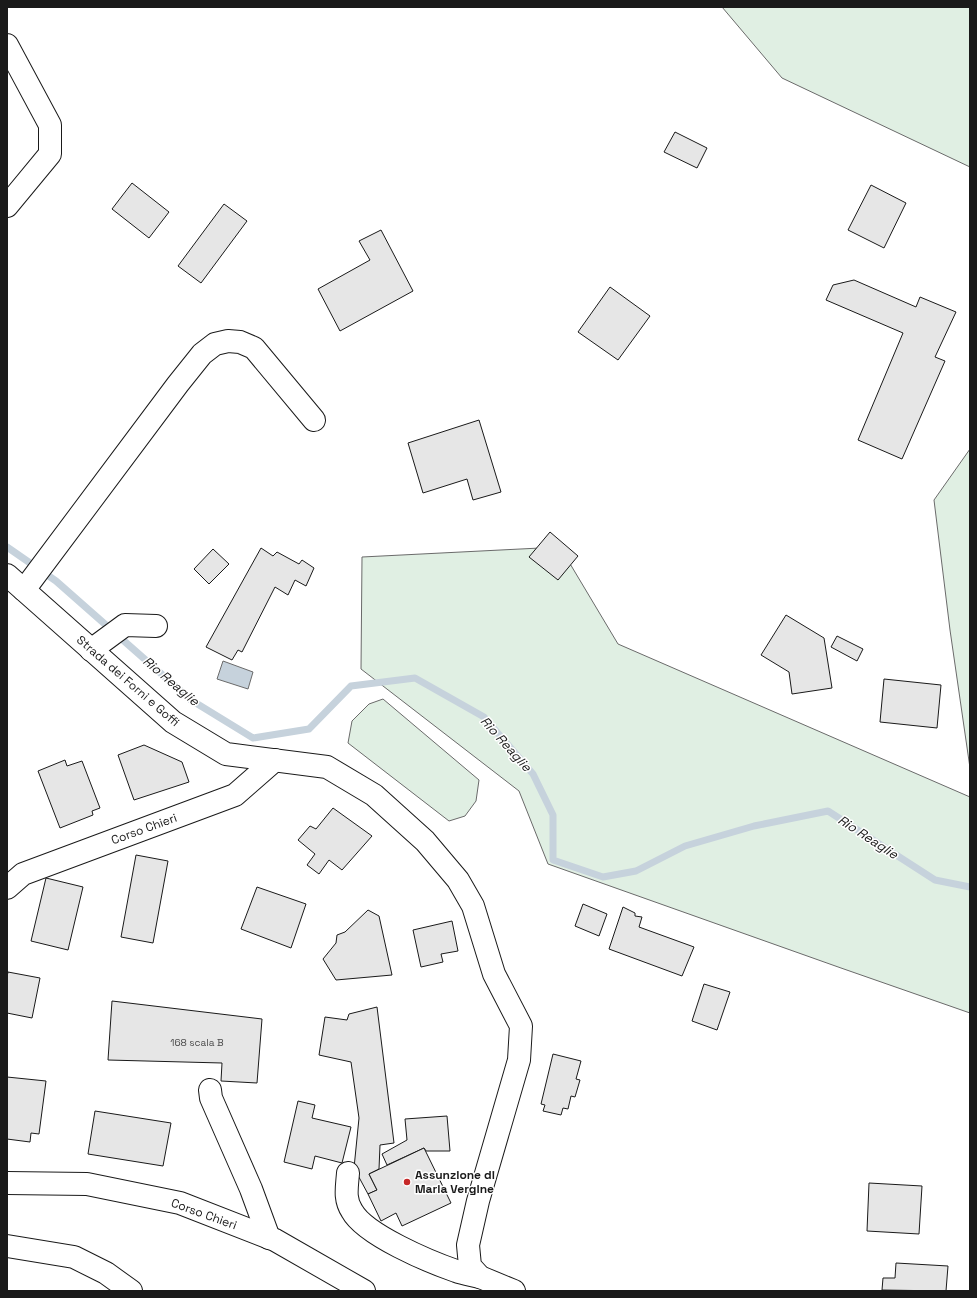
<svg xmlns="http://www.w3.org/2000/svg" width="977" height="1298" font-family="'Space Grotesk',sans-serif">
<rect width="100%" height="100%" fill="#fff"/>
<g fill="#e0efe3" stroke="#6a6a6a">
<path d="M722,7h248v160l-188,-89z"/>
<path d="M970,449v319l-20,-138 -16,-130z"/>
<path d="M560,547l58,97 352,153v216l-129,-45 -293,-104 -29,-73 -158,-122 1,-112z"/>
<path d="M383,699l96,81 -3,21 -11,15 -16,5 -101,-78 4,-22 17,-17z"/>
</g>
<path fill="#c6d2dc" stroke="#6a6a6a" d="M223,661l30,11 -5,17 -31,-10z"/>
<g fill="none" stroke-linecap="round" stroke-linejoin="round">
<path stroke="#c6d2dc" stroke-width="7" d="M7,547l49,34 135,119 62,38 56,-9 42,-43 64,-8 69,39 49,57 20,41v45l50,17 33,-6 49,-25 69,-20 74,-15 107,69 35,7"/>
</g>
<g fill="#e6e6e6" stroke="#1a1a1a">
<path d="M675,132l32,16 -10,20 -33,-16z"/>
<path d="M132,183l37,29 -20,26 -37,-29z"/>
<path d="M871,185l35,18 -22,45 -36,-18z"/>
<path d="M224,204l23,17 -46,62 -23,-17z"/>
<path d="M381,230l32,61 -73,40 -22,-42 52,-29 -11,-19z"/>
<path d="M854,280l62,27 4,-10 36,15 -21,45 10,4 -43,98 -44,-19 45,-107 -77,-33 7,-15z"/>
<path d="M610,287l40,29 -32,44 -40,-28z"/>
<path d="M479,420l22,72 -28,8 -6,-21 -44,14 -15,-50z"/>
<path d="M550,532l28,24 -20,24 -29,-23z"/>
<path d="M261,548l12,8 4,-4 22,12 3,-4 12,8 -8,18 -11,-6 -7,15 -13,-8 -33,65 -4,-2 -6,10 -26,-13z"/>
<path d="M213,549l16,15 -20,20 -15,-15z"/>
<path d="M786,615l38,23 8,50 -40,6 -3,-22 -28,-17z"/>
<path d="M837,636l26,13 -6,12 -26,-14z"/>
<path d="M884,679l57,6 -4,43 -57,-6z"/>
<path d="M144,745l38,17 7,20 -55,18 -16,-45z"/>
<path d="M65,760l2,6 15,-5 18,47 -8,3 1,4 -33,13 -22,-57z"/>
<path d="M333,808l39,28 -30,34 -13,-10 -10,14 -12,-9 8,-11 -17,-14 12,-14 6,3z"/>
<path d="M136,855l32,6 -15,82 -32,-6z"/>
<path d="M46,878l37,9 -15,63 -37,-9z"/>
<path d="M257,887l49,17 -15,44 -50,-19z"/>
<path d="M583,904l24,10 -8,22 -24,-10z"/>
<path d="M623,907l12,6v3l7,1 -3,10 55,20 -12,29 -73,-27z"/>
<path d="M368,910l11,6 13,59 -56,5 -13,-21 13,-16 1,-8 8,-3z"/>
<path d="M452,921l6,30 -17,3 2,8 -22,5 -8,-37z"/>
<path d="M8,972l32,6 -8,40 -25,-5v-36z"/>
<path d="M704,984l26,8 -13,38 -25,-9z"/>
<path d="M112,1001l150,18 -5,64 -36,-2 1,-18 -114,-3z"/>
<path d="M377,1007l17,136 -14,2 -1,24 -10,5 8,16 -9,4 -14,-26 5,-50 -8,-56 -32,-7 6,-38 22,3 2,-6z"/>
<path d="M553,1054l28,7 -5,18 4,1 -5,17 -4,-1 -3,13 -5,-1 -2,7 -18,-4 2,-6 -4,-1z"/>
<path d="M7,1077l39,4 -7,53 -8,-1 -1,9 -23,-3z"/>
<path d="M298,1101l17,4 -3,13 39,9 -9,36 -27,-7 -3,13 -28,-7z"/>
<path d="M95,1111l76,12 -8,43 -75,-12z"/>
<path d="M447,1116l3,35h-24l-2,-3 -37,17 -5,-11 25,-14 -2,-21z"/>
<path d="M424,1148l27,55 -49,23 -6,-13 -15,8 -13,-27 9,-4 -8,-16z"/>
<path d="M869,1183l53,3 -3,48 -52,-3z"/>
<path d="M896,1263l52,3 -2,25 -64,-1 1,-12h12z"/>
</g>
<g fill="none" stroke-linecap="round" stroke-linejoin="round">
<g stroke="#1a1a1a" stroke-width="24">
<g id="minor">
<path d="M7,45l43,80v29l-43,52"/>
<path d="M7,575l166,147 53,32 101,13 47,28 51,46 33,39 15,26 21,68 27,52 -2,34 -41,141 -10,44 2,21 10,11 34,14"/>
<path d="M24,590l154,-206 24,-30 13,-10 13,-3 12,1 14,6 60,72"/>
<path d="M91,650l34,-25 31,1"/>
<path d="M7,888l16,-14 212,-79 40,-35"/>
<path d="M210,1090l1,8 40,91 18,49"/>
<path d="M348,1173c-1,14 -4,26 4,38 13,24 78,51 104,60 8,3 16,4 24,6"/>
<path d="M7,1246l67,11 32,16 25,18"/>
</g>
</g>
<g stroke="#1a1a1a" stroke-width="24">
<path id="major" d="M7,1183l80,1 93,19 95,37 89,51"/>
</g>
<use href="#minor" stroke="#fff" stroke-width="22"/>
<use href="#major" stroke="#fff" stroke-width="22"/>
</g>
<circle fill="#c62828" stroke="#fff" stroke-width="1.5" cx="407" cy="1182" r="4"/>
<g text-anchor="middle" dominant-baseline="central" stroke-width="3" stroke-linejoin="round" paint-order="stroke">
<g font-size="10" fill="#4d4d4d">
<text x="197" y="1042">168 scala B</text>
</g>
<g font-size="12" fill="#1a1a1a" stroke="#fff">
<text transform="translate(128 681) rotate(41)">Strada dei Forni e Goffi</text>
<text transform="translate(144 829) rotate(-20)">Corso Chieri</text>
<text transform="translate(204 1214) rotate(20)">Corso Chieri</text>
</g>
<g font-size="12" font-weight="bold" fill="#1a1a1a" stroke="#fff" text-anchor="start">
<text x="415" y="1175">Assunzione di<tspan x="415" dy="14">Maria Vergine</tspan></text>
</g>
<g font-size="13" font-style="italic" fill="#1a1a1a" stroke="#fff">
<text transform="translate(171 681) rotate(40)">Rio Reaglie</text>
<text transform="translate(506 744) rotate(48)">Rio Reaglie</text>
<text transform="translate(868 837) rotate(33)">Rio Reaglie</text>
</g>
</g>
<rect width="977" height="1298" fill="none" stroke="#1a1a1a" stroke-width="16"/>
</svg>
